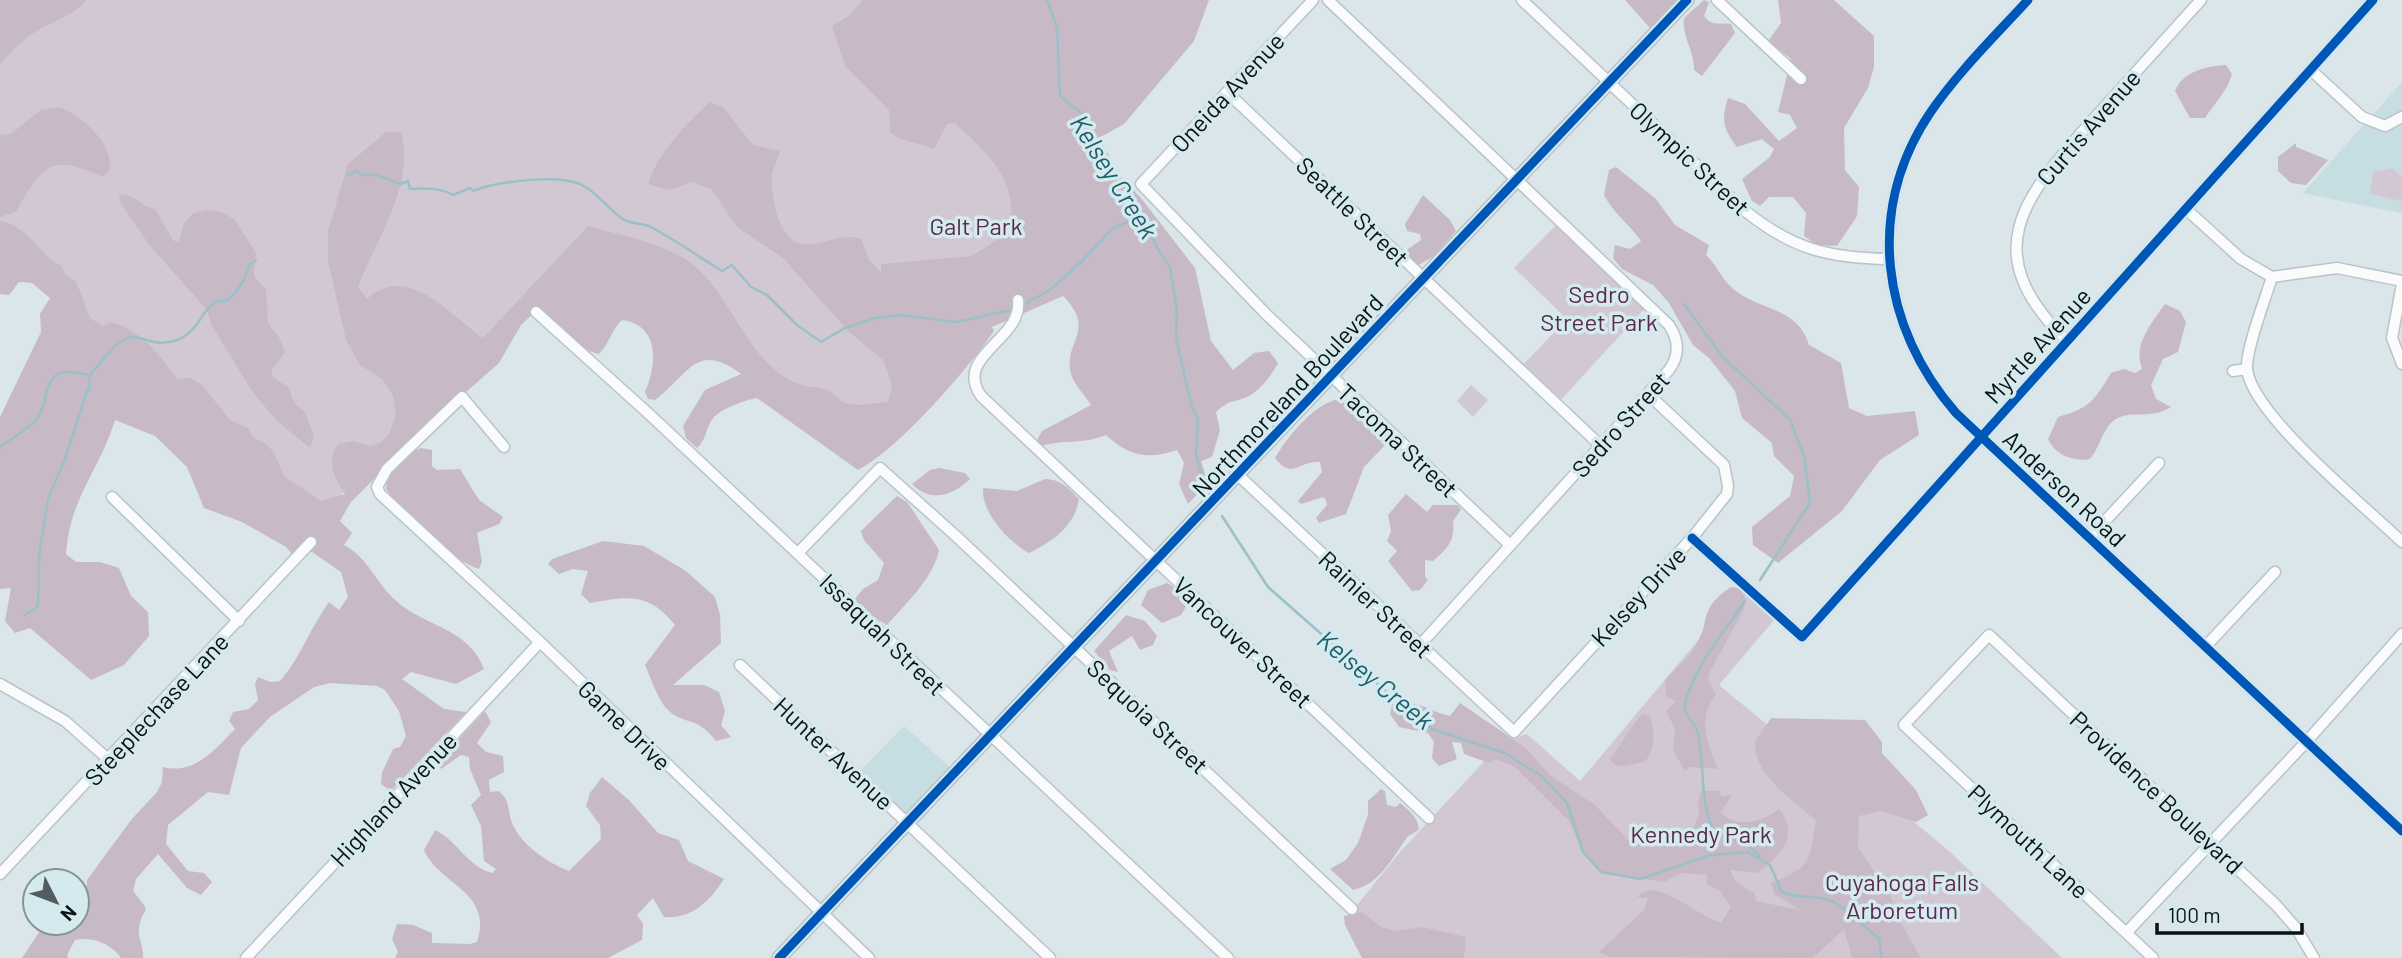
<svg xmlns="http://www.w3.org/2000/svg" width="2402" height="958" font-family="Barlow,sans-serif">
<rect width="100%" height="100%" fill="#dae6e9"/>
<g fill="#c6dde2">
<path d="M2402,82v131l-99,-20z"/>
<path d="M904,726l51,46 -48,51 -50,-49z"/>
</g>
<g fill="#d2c8d3">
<path d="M0,0h986l112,263 -169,81 -55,113 -276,-227 -167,182 -125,115 -242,-225 -64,-55z"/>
<path d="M2392,168l10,9v24l-32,-7 3,-22z"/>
<path d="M1560,221l88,84 -91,99 -38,-35 48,-50 -53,-51z"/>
<path d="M1471,385l17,15 -15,17 -16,-16z"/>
<path d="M1741,589l34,30 -56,66 79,65 91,51 60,50 113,107h-658l-51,-48 47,-58 102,-110 25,-8 53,47z"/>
</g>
<g fill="#c8b9c7">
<path d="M0,0h86c-13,17 -39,23 -57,36 -11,8 -20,19 -29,28z"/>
<path d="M863,0h346l-15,41 -70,83 -25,14 22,39 20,21 54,70 16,73 22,29 21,-17 15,-2 9,12c-7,13 -18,28 -31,34 -17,7 -15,1 -31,15l4,18 -8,27 -11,4 7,22 -20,21 -9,-20 5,-21 -7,-13c-30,10 -48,6 -71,-15 -26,10 -41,4 -65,11l-5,-4 6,-11 49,-26c-6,-9 -15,-19 -19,-28 -12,-35 27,-45 -9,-81l-71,31 2,4c-27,39 -95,118 -136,139l-101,-72c-14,3 -33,9 -43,19 -9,10 -6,21 -17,31l-11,-10 -3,-12 22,-36 36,-16c-45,-34 -53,2 -86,26l-7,-1 -3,-7c12,-28 15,-67 -23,-72 -11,10 -12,23 -23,34l-14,-4 -46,-42 -18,17 -22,38 -75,66 -73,73 -11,19 12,12 -8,12c22,11 31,35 48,52 31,31 76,29 92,72l-28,15 -45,-12 -9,7 42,30 22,3 -75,79 -10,-7 1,-11 11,-24 7,-2 6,-11 -7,-25 -14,-21 -8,-4 -47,-3 -16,4 -44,30 -29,31 -12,47 -21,-3 -40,33 -2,19 22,27 16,2 8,9 -11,13 -14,-7 -29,-34 -22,25 -3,12c23,28 8,12 6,39 -1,9 5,18 4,28h-22c-9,-14 -29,-22 -46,-18l-8,15 1,3h-46l23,-35h32v-25l9,-6 1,-12 44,-60 26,-28 5,-10 1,-15c32,8 51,-17 72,-38l-6,-8 4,-9 16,-3 9,-9 -3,-16 3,-7 12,5 10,-1c21,-24 30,-53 49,-79l10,8 9,-13 -7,-25 -29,-20 -21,1 -5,-6 -44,-25 -38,-14 -17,-41 -32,-31 -40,-16c-16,52 -45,77 -49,134l10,8h24l19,6 12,28 17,16 1,24 -25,29 -33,15 -61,-52 -15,5 -10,-12 6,-33 -11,1v-172l41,-85 -1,-18 10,-16 -18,-15 -13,-1 -10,13 -9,-1v-73c31,6 38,34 62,45l3,9 11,6 14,37 13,8 8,-4c30,8 49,33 66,57l14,-1 11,7 28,35 18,8 5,9 12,6 9,9 10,24 37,25 24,-7c-11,-17 -19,-31 -7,-50l15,-3 17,5 10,-3 10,-11 6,-18 -3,-18 -11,-17 -22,-14 -14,-25 -18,-79v-30l20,-67 38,-32h15c15,51 -25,108 -43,155l9,12c41,-38 84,17 116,39l105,-112c32,9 72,16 100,35 45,32 56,99 108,122 10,5 22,3 32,7 6,3 11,10 17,13 12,4 30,0 43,-1l4,-16 -8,-25 -35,-29 -66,-74 -46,-31 -26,-38 -20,-7 -21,8 -22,-6c10,-32 38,-59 62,-82l13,5 30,38 27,6c-2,8 -8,18 -8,26 -1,20 6,62 29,67 20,3 39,-12 60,-5l8,21 12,12v-8l91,-8 37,-24c11,-53 -20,-76 -54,-109l-8,1 -13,25c-14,-7 -33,-6 -44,-17l-1,-22 -44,-44 -13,-40 16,-10z"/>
<path d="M1625,0h57l-32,28z"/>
<path d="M1704,0l5,2 -5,14c8,11 15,6 27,8l4,9 -33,43 -8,-6c1,-18 -12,-32 -10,-52z"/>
<path d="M1778,0h56l40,36v31l-6,21 -24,40 1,42 14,17 -2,29 -20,30 -20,-1 -13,-9 2,-23 -13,-16h-24l-9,9 -8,-5 -10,-22 28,-22 4,-8 -12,-10 -25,8c-14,-18 -16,-27 -9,-49l17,6 34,37 18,-13 -7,-13 -12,-3 13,-53 -23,-18 13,-18z"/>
<path d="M2226,65l6,9c-4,16 -18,30 -27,44h-15l-15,-27c8,-20 32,-25 51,-26z"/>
<path d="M60,107c21,9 56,37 49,64l-7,6c-52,-25 -60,-11 -86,35l-16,5v-82l11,-1 30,-24z"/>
<path d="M2296,143v4l32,13 -22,25 -15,-2 -13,-12v-14z"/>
<path d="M1616,167l40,32 19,26 34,20 -3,10c10,9 14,21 23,30 26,27 68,19 80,60l32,18 8,45 18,8 48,-5 4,24 -39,25 -38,51 -64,52 -25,-18 -1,-18 38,-31 4,-20 -20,-20 -2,-13 -30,-25 -7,-27 -26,-33 -16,-13 -24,-42 -16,-18 -31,-16 -9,-11 2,-13 15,4 11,-8c-12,-17 -27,-27 -37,-46l5,-25z"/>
<path d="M119,194c14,-1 23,13 36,15l18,31 6,3 4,-18 9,-11 14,-4 16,2 13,8 21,33 -2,23 12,13 2,34 11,14 6,15 -13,18v6l17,12 4,13 13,13 8,22 -4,12 -34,-28 -24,-29 -40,-65 -5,-16 -57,-64 -29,-42z"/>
<path d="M1423,195l27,25 6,11 -22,25 -17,10 -13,-14 17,-12 -1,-6 -13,-3 -2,-7z"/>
<path d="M2165,304l15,7 6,11 -8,30 -15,7 -12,26 5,14 15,8c-22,14 -41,1 -58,14 -10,8 -14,28 -23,38 -17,3 -35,-4 -42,-20l10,-22c32,-9 37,-17 53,-44l13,-4 11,4 7,-4c-9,-25 9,-45 23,-65z"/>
<path d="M1338,399l9,2 41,41 -24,25 -18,47 -27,9 -3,-5 11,-13 -1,-5 -3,-3 -22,7 -3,-3 24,-29 -2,-10c-22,-1 -28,18 -45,-4 12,-21 38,-53 63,-59z"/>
<path d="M421,448l11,2v16l5,4 23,-1 19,31 24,17 -4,7 -22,9 5,29 -3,7c-29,-9 -75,-55 -93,-80 1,-17 19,-35 35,-41z"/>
<path d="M939,468l26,5 5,6c-18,17 -39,24 -58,5l18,-14z"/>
<path d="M1045,479c15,0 24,9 34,20 -4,27 -27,43 -50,54 -20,-11 -48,-40 -46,-65l34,3z"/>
<path d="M1406,494l21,18 6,-7h25l3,5 -8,11c2,20 -5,27 -20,40l-8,-1v17l3,3 -8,10 -8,1 -24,-30 9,-10 -10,-10 4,-10 -3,-16z"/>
<path d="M897,496l10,6 32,48c-6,29 -33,53 -52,75l-22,-13 -10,-13 8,-10 15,-9 6,-17 -20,-23 -3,-9z"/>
<path d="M603,541l41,5 42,25 29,26 5,18 1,28 -48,42h31l15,7 6,19 -4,14 10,12 -15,4c-20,-26 -30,-15 -47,-30 -11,-10 -18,-33 -24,-46l30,-40c-26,-33 -48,-29 -85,-22l-9,-9 7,-23 -15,-2 -14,5 -11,-10 4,-5z"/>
<path d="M1167,583l9,5 11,17 -6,10 -19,8 -21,-18 7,-15z"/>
<path d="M1731,587l8,1 6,10 -1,11 -34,63 -2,8 8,15c-19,23 -9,49 2,74l-29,-2 -4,4 -12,-21 2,-21 -9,-18 10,-10 -10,-5 -1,-16c9,-11 23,-21 30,-33 18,-29 1,-36 36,-60z"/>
<path d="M1126,615l19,6 12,15 -4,9 -13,5 -8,-14 -23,15 9,21 -8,-2 -16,-19z"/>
<path d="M1388,696c14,7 21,6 34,10 10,3 17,8 28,10l10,-13 66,45 25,28 44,29 33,35 26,7 16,-3 24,-17 5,-14 -1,-11 3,-11h19l1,5 11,-1 -11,17c15,18 43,9 58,-3 22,27 0,48 -22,64l-27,-3 6,12 19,12 1,7 44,9 -26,-16 -3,-11c41,-16 38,-21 45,-62 -23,-22 -62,-43 -61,-80l16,-23 94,2 17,22v11l34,37 12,25 -12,7 -35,-11 -22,5 -1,31 33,50 6,19 24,42h-69l-8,-29 -31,29 -204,-1 -10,-5 46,-43 3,-11 -11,-1c5,-5 14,-8 21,-6 19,5 42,24 63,32l10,-16 -11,-16 -13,-7v-9l-25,-2 -18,9 -63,-10 -18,-20 -14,-31 -54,-54 -20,-8 -6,4 -25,-9 -3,-11 -9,-1 5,17 -18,7 -7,-8 2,-16 -6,-9 -29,-6 -9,-13 2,-8z"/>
<path d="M485,711l6,11 -14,21 9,9 17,4 1,16 -15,8 1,12 9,-1c11,10 8,15 12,29 7,23 37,43 58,51l32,-32 -1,-14 -14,-19 4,-13 12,-16 27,23 29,33 21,7 9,21 36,18c-15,23 -32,40 -60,38l-11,-19 -16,17 6,9 -1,16 -34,18h-213l3,-6 -6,-13 5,-15 16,1 19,8v10l38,1 7,-2c17,-50 -38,-57 -53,-92l11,-20c23,11 32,37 58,43l3,-4 -12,-8 -3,-35 -10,-21 10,-10 -11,-26 -1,-12 -8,-2 -20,14 -4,-6z"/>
<path d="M1642,714l8,1c5,16 6,32 -5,47 -13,0 -26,10 -35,-2 10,-16 20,-31 32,-46z"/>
<path d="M1381,789l4,2 2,14 9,2 4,-4c9,7 18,15 19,26 -3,4 -10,5 -13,10 -13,18 -27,46 -53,51l-23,-21 16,-9 12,-17 10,-28v-14z"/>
<path d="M1362,912l19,15 14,4 27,-4 44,10 -2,21h-102l-17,-33 -1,-9z"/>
</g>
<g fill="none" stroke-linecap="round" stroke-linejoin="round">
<g stroke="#9ac0c9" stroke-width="2.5">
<path d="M1047,0l10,27 3,69 20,16 31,56 30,44 16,36 13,19 7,44 -1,26 16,71 6,11 -2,34 6,25"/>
<path d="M348,175l10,-4 3,4h16l23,9 8,-3 2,8c12,-1 32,-1 43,6l17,-7 3,3c23,-9 86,-18 109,-6 16,8 27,25 41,34 7,5 18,4 26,7 25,13 49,30 73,45l10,-6 19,22 16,8 30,30 24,17 24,-14 30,-10 26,-3 55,7 55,-12"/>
<path d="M1026,303l24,-13 32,-29 30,-32 30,-14"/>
<path d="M1684,304l38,52 68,64 14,36 6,47 -50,77"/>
<path d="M0,447c11,-8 26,-17 36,-27 18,-21 -1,-59 53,-45"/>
<path d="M1222,516l46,71 145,128 19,14 73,24 35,22 27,28 16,49 18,20 39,7 71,-24 36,-3 23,13 12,27c17,8 39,2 54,11l44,36 1,19"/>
<path d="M1745,601c-21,32 -52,66 -60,103 -2,13 11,17 13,29 7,33 1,69 17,101l30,8 14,14"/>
<path d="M25,615l13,-9 1,-49 9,-58 17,-40 22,-68 3,-1c-4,-13 3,-19 11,-28 36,-48 40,-9 76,-22 23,-9 24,-30 38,-38 3,-2 7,0 10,-1 11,-5 22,-25 24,-36l7,-4"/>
</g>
<g stroke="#bac3c6" stroke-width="13">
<g id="minor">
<path d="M1313,0l-172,184 126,131 243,230"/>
<path d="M1328,0l341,325c10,15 11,30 0,45l-249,275"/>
<path d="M1522,0l222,210c48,39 84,48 144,49"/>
<path d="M1717,0l84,79"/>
<path d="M2028,0c-33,36 -70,72 -98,113 -65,97 -49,214 26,300l446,418"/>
<path d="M2311,70l51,47 23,9 17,-9"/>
<path d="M1228,93l373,353"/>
<path d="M2186,209l55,50 31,18 65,-9 65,13"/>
<path d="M2272,277c-6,20 -27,74 -25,92 4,45 120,139 155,173"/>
<path d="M2402,284l-10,54 10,26"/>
<path d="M1018,300c5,40 -65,55 -37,96l448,422"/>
<path d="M536,312l113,102 579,544"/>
<path d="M2066,340c-93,-91 -39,-146 31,-225 35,-38 69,-77 104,-115"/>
<path d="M2233,371l14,-2"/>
<path d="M504,447l-42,-50 -75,72 -10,18 3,7 160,148 329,316"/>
<path d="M1238,475l276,257 178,-194 35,-44 1,-8 -4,-21 -76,-71"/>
<path d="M112,497l127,124"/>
<path d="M2090,537l69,-74"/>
<path d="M1692,538l110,99 571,-637"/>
<path d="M798,553l82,-85 76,68 396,373"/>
<path d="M2206,646l69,-74"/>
<path d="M740,665l310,293"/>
<path d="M0,684l65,37 43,38"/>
<path d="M0,874l311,-332"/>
<path d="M2127,932l181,-192 94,-106"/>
<path d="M246,958l294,-316"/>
<path d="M2153,958l-249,-233 85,-90 287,270 20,23 18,30"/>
</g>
</g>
<g stroke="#bac3c6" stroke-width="16">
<path id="tertiary" d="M779,958l908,-958"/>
</g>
<use href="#minor" stroke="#f9fbfc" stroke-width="10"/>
<use href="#tertiary" stroke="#f9fbfc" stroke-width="12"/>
<g stroke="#d4eaef" stroke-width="13">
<g id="cycleway">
<path d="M2028,0c-33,36 -70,72 -98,113 -65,97 -49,214 26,300l446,418"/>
<path d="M1692,538l110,99 571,-637"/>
<path d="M779,958l908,-958"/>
</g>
</g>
<use href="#cycleway" stroke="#0057b8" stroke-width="9"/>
</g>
<g text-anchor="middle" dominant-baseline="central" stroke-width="7" stroke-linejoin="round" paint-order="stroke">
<g font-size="24" fill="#0b1214" stroke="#d4eaef">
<text transform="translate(1227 92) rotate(-47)">Oneida Avenue</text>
<text transform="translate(2088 127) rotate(-49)">Curtis Avenue</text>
<text transform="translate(1690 158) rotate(43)">Olympic Street</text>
<text transform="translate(1353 211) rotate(44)">Seattle Street</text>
<text transform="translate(2037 345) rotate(-48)">Myrtle Avenue</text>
<text transform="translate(1287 395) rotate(-47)">Northmoreland Boulevard</text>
<text transform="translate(1620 424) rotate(-48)">Sedro Street</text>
<text transform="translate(1398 440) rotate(43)">Tacoma Street</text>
<text transform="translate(2065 488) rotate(43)">Anderson Road</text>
<text transform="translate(1638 596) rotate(-47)">Kelsey Drive</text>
<text transform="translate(1376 604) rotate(43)">Rainier Street</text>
<text transform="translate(883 634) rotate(44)">Issaquah Street</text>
<text transform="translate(1243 642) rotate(43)">Vancouver Street</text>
<text transform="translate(156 709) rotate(-47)">Steeplechase Lane</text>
<text transform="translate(1148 716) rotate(43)">Sequoia Street</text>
<text transform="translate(625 725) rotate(44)">Game Drive</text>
<text transform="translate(834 753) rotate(43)">Hunter Avenue</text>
<text transform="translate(2157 792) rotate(43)">Providence Boulevard</text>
<text transform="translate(393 799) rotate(-47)">Highland Avenue</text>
<text transform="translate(2029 841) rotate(43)">Plymouth Lane</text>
</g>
<g font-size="24" fill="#5a2a4c" stroke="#d4eaef">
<text x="976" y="225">Galt Park</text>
<text x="1599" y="293">Sedro<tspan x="1599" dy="28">Street Park</tspan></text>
<text x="1701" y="833">Kennedy Park</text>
<text x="1902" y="881">Cuyahoga Falls<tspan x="1902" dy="28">Arboretum</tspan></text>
</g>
<g font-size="26" font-style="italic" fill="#1f606d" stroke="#d4eaef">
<text transform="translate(1115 176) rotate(58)">Kelsey Creek</text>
<text transform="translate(1376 679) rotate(39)">Kelsey Creek</text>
</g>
</g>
<g transform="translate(56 902) rotate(132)"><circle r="33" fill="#d4eaef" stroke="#849497" stroke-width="2"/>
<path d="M0-5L12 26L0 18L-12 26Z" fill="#535c5f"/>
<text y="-10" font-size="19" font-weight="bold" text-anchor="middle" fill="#0b1214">N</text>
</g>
<path d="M2157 923v10h145v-10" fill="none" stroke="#0b1214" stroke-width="3.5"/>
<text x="2168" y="923" font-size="21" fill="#0b1214" stroke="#d4eaef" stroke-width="5" paint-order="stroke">100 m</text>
</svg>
